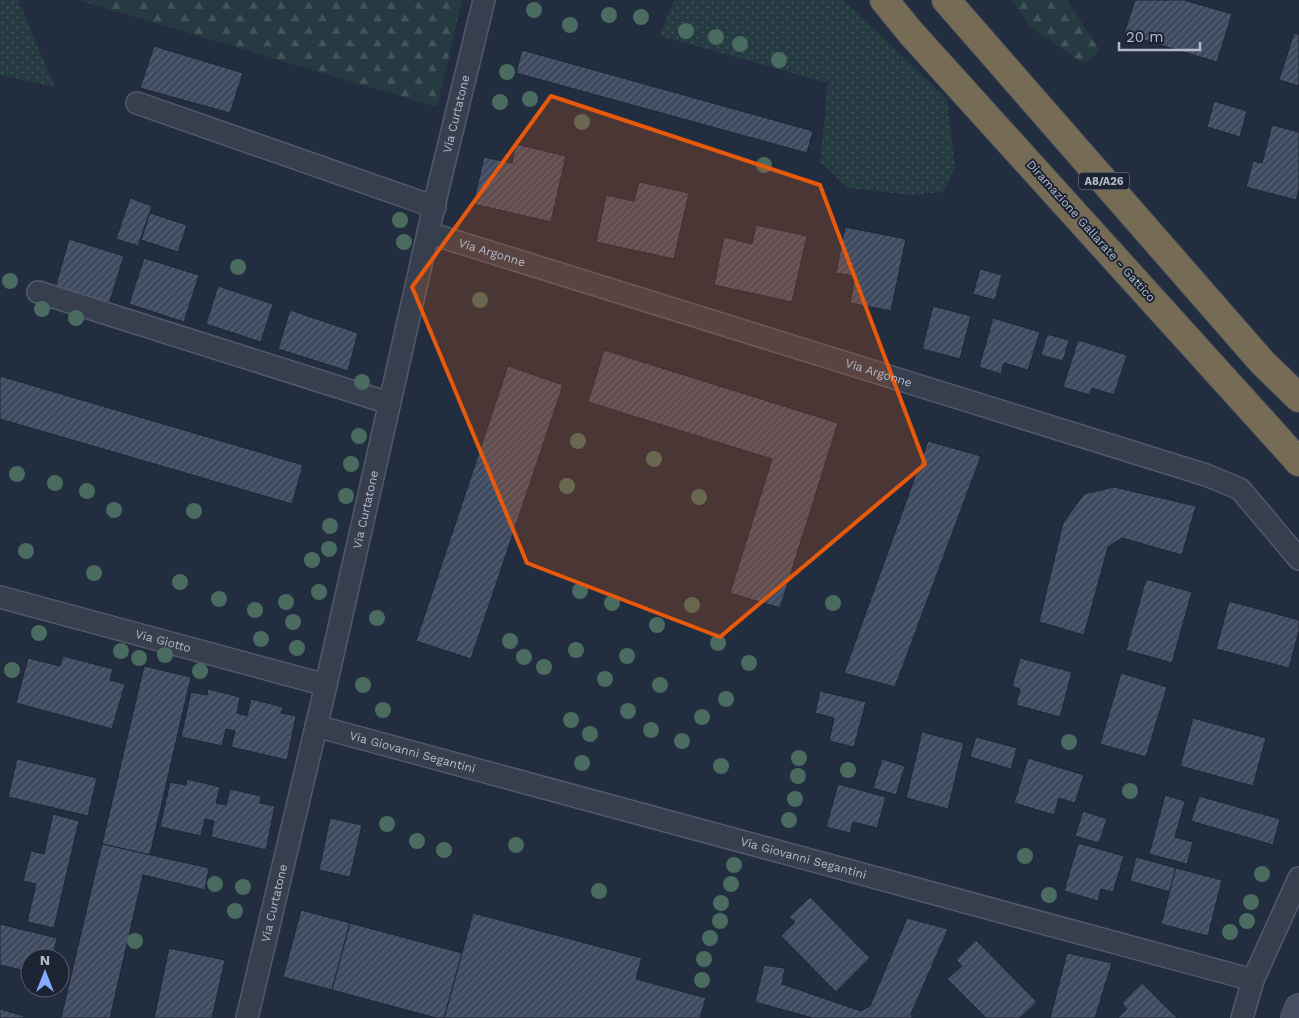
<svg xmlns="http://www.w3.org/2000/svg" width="1299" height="1018" font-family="'Work Sans',sans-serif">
<defs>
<pattern id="grass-dots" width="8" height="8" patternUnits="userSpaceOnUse" patternTransform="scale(1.25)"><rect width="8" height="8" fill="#253b41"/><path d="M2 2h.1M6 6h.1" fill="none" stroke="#42555b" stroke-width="1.8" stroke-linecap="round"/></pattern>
<pattern id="forest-firs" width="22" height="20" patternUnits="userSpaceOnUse" patternTransform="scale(1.25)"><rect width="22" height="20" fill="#253b41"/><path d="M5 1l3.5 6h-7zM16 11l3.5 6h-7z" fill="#42555b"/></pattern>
<pattern id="building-hatch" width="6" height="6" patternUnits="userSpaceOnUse" patternTransform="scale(1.25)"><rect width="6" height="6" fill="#3f4a60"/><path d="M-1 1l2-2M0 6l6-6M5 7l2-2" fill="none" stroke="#586275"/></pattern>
</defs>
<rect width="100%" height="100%" fill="#232d40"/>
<g fill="url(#grass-dots)">
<path d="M0,0h18l37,87 -55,-12z"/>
<path d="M674,0h167l5,2 101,97 8,68 -12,25 -33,3 -62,-7 -28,-26 8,-79 -168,-47z"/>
</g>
<g fill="url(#forest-firs)">
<path d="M78,0h384l-25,107z"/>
<path d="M1011,0h56l33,51 -16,13 -54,-37z"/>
</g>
<g fill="url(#building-hatch)" stroke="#1e2636">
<path d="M1135,0h49l48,14 -15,48 -93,-28z"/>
<path d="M1294,33l5,1v52l-20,-6z"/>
<path d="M154,46l89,27 -13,40 -90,-25z"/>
<path d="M522,50l291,81 -6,22 -291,-80z"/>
<path d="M1214,101l33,10 -7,26 -33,-10z"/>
<path d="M1272,125l27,7v57l-3,11 -50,-13 7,-26 9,2z"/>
<path d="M516,144l50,12 -15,66 -78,-18 11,-47 28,6z"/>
<path d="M639,182l50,11 -15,66 -78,-17 10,-47 28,6z"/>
<path d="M130,198l22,8 -14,40 -22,-7z"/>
<path d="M150,213l37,12 -9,27 -37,-12z"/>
<path d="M756,225l51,11 -15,66 -78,-17 10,-48 28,7z"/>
<path d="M845,227l61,12 -15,72 -41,-8 5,-27 -19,-3z"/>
<path d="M69,239l55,17 -15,48 -54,-16z"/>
<path d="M144,258l55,17 -15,47 -55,-18z"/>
<path d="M980,269l22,6 -7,25 -22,-6z"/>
<path d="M218,286l55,18 -12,38 -55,-18z"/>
<path d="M933,306l38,10 -11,43 -38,-10z"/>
<path d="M290,310l68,23 -10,38 -70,-22z"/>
<path d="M993,318l47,14 -12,38 -24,-7 -3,11 -22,-7z"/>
<path d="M1047,334l22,6 -6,21 -22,-6z"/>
<path d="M1078,340l49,15 -13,40 -22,-7 -2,7 -27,-8z"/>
<path d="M604,350l234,73 -58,185 -50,-15 42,-134 -184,-57z"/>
<path d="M508,366l55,19 -92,274 -55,-18z"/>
<path d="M0,376l303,89 -11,39 -292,-85z"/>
<path d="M928,441l53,15 -86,231 -51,-14z"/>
<path d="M1114,487l82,19 -14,49 -60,-17 -14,9 -24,88 -45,-13 24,-99 21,-29z"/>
<path d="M1146,579l46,13 -20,71 -46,-13z"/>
<path d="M1229,601l70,19v11l-10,37 -73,-19z"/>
<path d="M63,656l50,13 -3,11 15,4 -13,45 -96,-26 12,-45 32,8z"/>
<path d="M1020,658l52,14 -12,45 -44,-12 4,-16 -8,-3z"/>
<path d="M144,666l47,11 -41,178 -48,-11z"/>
<path d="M1121,673l46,14 -21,70 -46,-13z"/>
<path d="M208,689l32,8 -3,16 10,3 4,-17 32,8 -2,6 15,3 -9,44 -56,-13 4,-16 -9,-2 -4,17 -41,-9 10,-45 16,3z"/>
<path d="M820,691l46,11 -12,45 -25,-6 5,-23 -19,-5z"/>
<path d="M1193,718l73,20 -13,48 -73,-20z"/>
<path d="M922,732l42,11 -16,66 -42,-11z"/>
<path d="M976,737l41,11 -6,21 -41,-12z"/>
<path d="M1028,758l56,17 -9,28 -16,-5 -5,17 -40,-12z"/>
<path d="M17,759l80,19 -9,38 -80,-19z"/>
<path d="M882,759l23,7 -9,29 -23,-7z"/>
<path d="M187,779l33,8 -4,16 10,2 4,-16 31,7 -1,7 15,3 -9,44 -55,-13 3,-16 -9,-2 -4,17 -41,-9 10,-45 16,3z"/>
<path d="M838,784l48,13 -9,31 -24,-6 -3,11 -24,-6z"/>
<path d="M1165,795l20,6 -10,36 18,5 -6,22 -38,-10z"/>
<path d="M1199,796l81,23 -7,26 -82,-24z"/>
<path d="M1083,811l24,8 -8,24 -24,-7z"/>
<path d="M53,814l26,7 -25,107 -27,-6 9,-38 -13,-3 8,-30 13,3z"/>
<path d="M330,818l32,7 -12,52 -31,-7z"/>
<path d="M1078,843l46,13 -11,36 -12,-3 -3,12 -34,-10z"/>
<path d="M102,844l107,24 -4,22 -62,-15 -33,143h-49z"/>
<path d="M1136,857l40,11 -6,24 -40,-11z"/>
<path d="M1176,868l46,12 -14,56 -47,-12z"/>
<path d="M810,897l60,61 -34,34 -55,-56 14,-14 -6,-5z"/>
<path d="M301,910l49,13 -18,67 -49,-13z"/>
<path d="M473,913l169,45 -6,21 70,19 -6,20h-256z"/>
<path d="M907,918l41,11 -37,85 1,4h-99l-58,-16 9,-37 21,3 -3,16 79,27 9,-5z"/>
<path d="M350,923l112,30 -18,65h-8l-104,-28z"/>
<path d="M0,924l57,14 -4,20h-23v14l-30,-7z"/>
<path d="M976,940l61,62 -17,16h-34l-39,-39 15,-13 -6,-6z"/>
<path d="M169,948l56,12 -13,58h-58z"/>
<path d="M1067,953l45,10 -17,55h-45z"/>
<path d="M1142,983l35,35h-59l9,-9 -5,-6z"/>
<path d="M0,1009l24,7 -1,2h-23z"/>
</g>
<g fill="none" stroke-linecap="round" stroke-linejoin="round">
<g stroke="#525a6a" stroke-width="24">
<g id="minor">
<path d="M137,103l298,104"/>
<path id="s1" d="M429,233l777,242 34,14 59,70"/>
<path d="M38,292l351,111"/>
<path id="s2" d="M0,597l326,88"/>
<path id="s3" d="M316,726l937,254 -11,38"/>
<path d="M1253,980l46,-102"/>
<path id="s4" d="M247,1018l79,-333 112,-496 46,-189"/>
</g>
</g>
<g stroke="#525a6a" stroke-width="30">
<path id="secondary" d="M1295,1018l4,-10"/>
</g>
<g stroke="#3f4757" stroke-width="30">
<g id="motorway">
<path d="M884,0l27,33 388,429"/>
<path d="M946,0l316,362 37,36"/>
</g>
</g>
<use href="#minor" stroke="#373f4f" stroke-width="21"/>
<use href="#secondary" stroke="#454e63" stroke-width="28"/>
<use href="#motorway" stroke="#766b54" stroke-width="28"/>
</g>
<g fill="#4a6b5f">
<circle cx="534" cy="10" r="8"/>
<circle cx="609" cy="15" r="8"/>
<circle cx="641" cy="17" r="8"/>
<circle cx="570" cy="25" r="8"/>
<circle cx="686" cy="31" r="8"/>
<circle cx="716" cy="37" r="8"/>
<circle cx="740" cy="44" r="8"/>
<circle cx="779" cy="60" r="8"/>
<circle cx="507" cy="72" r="8"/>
<circle cx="530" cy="99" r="8"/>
<circle cx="500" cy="102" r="8"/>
<circle cx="582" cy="122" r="8"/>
<circle cx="764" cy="165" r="8"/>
<circle cx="400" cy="220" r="8"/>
<circle cx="404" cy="242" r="8"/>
<circle cx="238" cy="267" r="8"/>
<circle cx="10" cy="281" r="8"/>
<circle cx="480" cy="300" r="8"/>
<circle cx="42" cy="309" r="8"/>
<circle cx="76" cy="318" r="8"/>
<circle cx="362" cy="382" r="8"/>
<circle cx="359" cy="436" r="8"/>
<circle cx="578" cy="441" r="8"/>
<circle cx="654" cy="459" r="8"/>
<circle cx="351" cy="464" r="8"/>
<circle cx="17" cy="474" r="8"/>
<circle cx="55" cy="483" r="8"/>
<circle cx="567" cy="486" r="8"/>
<circle cx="87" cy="491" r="8"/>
<circle cx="346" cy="496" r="8"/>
<circle cx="699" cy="497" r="8"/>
<circle cx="114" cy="510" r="8"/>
<circle cx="194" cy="511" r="8"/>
<circle cx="330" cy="526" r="8"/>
<circle cx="329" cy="549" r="8"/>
<circle cx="26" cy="551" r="8"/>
<circle cx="312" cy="560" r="8"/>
<circle cx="94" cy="573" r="8"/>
<circle cx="180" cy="582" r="8"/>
<circle cx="580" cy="591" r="8"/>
<circle cx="319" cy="592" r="8"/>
<circle cx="219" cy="599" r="8"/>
<circle cx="286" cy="602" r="8"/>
<circle cx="612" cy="603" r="8"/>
<circle cx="833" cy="603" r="8"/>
<circle cx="692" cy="605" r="8"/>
<circle cx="255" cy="610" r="8"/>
<circle cx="377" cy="618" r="8"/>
<circle cx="293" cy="622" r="8"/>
<circle cx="657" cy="625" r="8"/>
<circle cx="39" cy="633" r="8"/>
<circle cx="261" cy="639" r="8"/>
<circle cx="510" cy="641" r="8"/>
<circle cx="718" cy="643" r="8"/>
<circle cx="297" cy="648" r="8"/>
<circle cx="576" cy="650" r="8"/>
<circle cx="121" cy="651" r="8"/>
<circle cx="165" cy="655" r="8"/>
<circle cx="627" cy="656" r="8"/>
<circle cx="524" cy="657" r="8"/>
<circle cx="139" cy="658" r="8"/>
<circle cx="749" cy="663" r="8"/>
<circle cx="544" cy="667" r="8"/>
<circle cx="12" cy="670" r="8"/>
<circle cx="200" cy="671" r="8"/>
<circle cx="605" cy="679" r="8"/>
<circle cx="363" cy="685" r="8"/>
<circle cx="660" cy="685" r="8"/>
<circle cx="726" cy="699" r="8"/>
<circle cx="383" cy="710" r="8"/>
<circle cx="628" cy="711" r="8"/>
<circle cx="702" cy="717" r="8"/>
<circle cx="571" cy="720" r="8"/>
<circle cx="651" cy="730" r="8"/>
<circle cx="590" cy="734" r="8"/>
<circle cx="682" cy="741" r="8"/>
<circle cx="1069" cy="742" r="8"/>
<circle cx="799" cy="758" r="8"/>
<circle cx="582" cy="763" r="8"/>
<circle cx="721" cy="766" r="8"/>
<circle cx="848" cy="770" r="8"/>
<circle cx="798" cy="776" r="8"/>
<circle cx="1130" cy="791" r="8"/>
<circle cx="795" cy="799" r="8"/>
<circle cx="789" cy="820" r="8"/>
<circle cx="387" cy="824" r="8"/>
<circle cx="417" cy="841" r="8"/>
<circle cx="516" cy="845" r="8"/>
<circle cx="444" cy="850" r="8"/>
<circle cx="1025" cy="856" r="8"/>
<circle cx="734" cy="865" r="8"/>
<circle cx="1262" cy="874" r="8"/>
<circle cx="215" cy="884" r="8"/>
<circle cx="731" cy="884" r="8"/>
<circle cx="243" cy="887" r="8"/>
<circle cx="599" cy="891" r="8"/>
<circle cx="1049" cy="895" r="8"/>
<circle cx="1251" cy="902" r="8"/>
<circle cx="721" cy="903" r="8"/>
<circle cx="235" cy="911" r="8"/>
<circle cx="720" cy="921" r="8"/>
<circle cx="1247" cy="921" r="8"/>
<circle cx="1230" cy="932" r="8"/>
<circle cx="710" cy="938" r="8"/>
<circle cx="135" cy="941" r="8"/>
<circle cx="704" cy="959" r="8"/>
<circle cx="702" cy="980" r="8"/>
</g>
<path fill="#e8590c" fill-opacity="0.2" stroke="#e8590c" stroke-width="4" stroke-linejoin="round" d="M551,96l269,89 105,279 -205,173 -193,-74 -115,-276z"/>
<g text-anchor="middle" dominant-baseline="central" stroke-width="4" stroke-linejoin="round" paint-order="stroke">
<rect fill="#1c2434" stroke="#868d9d" stroke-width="1" x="1079" y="172.5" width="50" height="17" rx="4"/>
<g font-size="11" font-weight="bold" fill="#b3baca">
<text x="1104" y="181">A8/A26</text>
</g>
<g font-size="12" fill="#b3baca" stroke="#1c2434">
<text stroke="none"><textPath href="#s4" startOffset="928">Via Curtatone</textPath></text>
<text transform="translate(1091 231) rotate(48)">Diramazione Gallarate - Gattico</text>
<text stroke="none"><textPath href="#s1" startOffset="66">Via Argonne</textPath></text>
<text stroke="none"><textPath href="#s1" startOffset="471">Via Argonne</textPath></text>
<text stroke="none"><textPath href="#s4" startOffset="522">Via Curtatone</textPath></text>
<text stroke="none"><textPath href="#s2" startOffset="169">Via Giotto</textPath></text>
<text stroke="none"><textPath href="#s3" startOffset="100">Via Giovanni Segantini</textPath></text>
<text stroke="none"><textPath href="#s3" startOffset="505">Via Giovanni Segantini</textPath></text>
<text stroke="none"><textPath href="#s4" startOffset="118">Via Curtatone</textPath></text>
</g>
</g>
<g transform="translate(45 973)"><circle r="24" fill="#1c2434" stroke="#586070"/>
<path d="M0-4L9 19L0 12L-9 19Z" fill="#85abfe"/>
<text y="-8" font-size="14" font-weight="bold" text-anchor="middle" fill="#b3baca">N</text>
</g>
<path d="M1119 42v8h81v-8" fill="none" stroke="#b3baca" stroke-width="2.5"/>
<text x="1126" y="42" font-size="15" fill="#b3baca" stroke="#1c2434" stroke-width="4" paint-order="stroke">20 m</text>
</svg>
